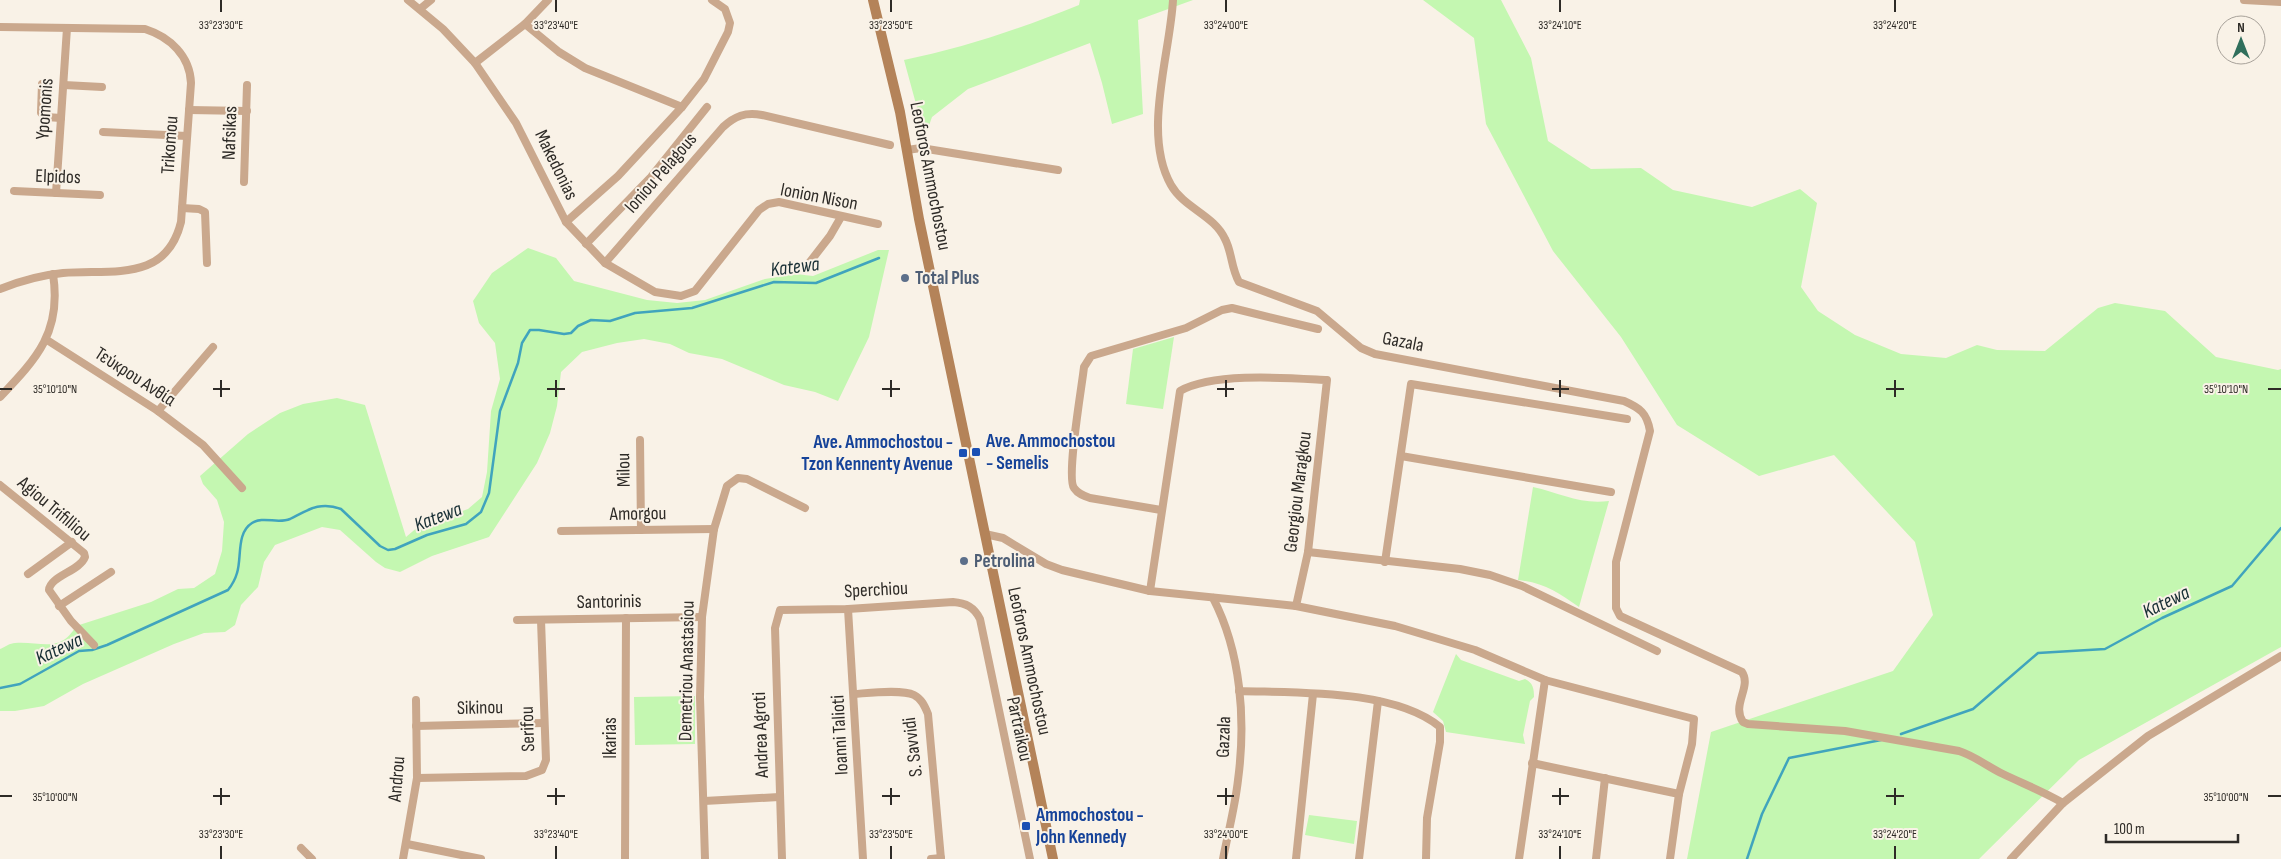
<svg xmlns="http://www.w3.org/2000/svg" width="2281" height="859" font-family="'Sofia Sans Condensed',sans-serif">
<rect width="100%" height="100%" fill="#f9f2e7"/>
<g fill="#c4f7b1">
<path d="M1080,0h113l-55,20 5,94 -31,10 -10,-41 -12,-40 -122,46 -36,28 -7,20 -21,-77c60,-12 118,-32 175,-55z"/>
<path d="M1423,0h78l30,58 17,83 43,28 50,-1 32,22 79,17 48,-18 17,14 -16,84 17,24 37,24 46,19 45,4 31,-13 20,5 48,1 53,-43 17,-5 50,8 51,46 62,13 3,-1v278l-202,113 -100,99h-292l24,-127 182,-61 40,-56 -18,-73 -81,-87 -75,21 -82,-51 -56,-88 -68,-86 -67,-127 -12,-86z"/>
<path d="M528,248l28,10 18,23 73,19 30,3 28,-3 60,-21 31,-5 17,2 65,-26h11l-20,87 -31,64 -23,-9 -31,-7 -62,-26 -33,-6 -19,-9 -26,-5 -27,4 -35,9 -21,20 -4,34 -7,27 -13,30 -48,74 -57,19 -32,16 -15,-4 -9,-6 -36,-32 -18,-3 -47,18 -11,17 -6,25 -17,18 -6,20 -10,7 -21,1 -30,11 -91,40 -39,22 -29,5h-15v-62c5,-2 10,-6 15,-6 26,-2 45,11 61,-17l75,-24 27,-13 16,-1 21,-14 7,-23 2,-29 -7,-22 -14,-16 -3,-8 48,-42 32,-21 23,-9 34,-6 28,7 41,132 13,-11 49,-17 14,-12 5,-25 4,-61 9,-32 -5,-36 -16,-20 -6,-22 19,-28z"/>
<path d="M1174,337l-11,72 -37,-5 7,-55z"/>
<path d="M1533,487c27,6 48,18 76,14l-30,106c-22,-15 -34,-24 -61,-27z"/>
<path d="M1456,654l5,6 58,21 6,-2c8,4 9,9 9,18l-4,4 -7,34 2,9 -79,-12 -3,-11 -10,-9z"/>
<path d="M695,696v48l-60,1 -1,-48z"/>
<path d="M1309,815l48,6 -3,23 -49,-9z"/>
</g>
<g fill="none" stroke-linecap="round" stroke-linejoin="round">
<g stroke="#40a4bd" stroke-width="2.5">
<path d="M0,688l20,-4 59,-33 13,-1 15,-5 121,-55c4,-5 7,-10 9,-17 5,-15 -1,-40 15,-50 11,-7 26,1 38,-4 18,-9 30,-18 51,-10l39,37 8,4 7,-1 32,-14 39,-11 15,-12 8,-19 11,-82 18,-48 4,-20 8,-13h9l25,4 7,-1 7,-7 13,-6 19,1 25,-8 57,-5 82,-26 42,1 63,-25"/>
<path d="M1901,734l72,-25 65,-56 67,-4 57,-31 70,-32 49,-58"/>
<path d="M1747,859l15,-45 27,-56 92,-18"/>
</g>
<g stroke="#caa88d" stroke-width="8">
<path d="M408,0l35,29 32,34 41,60 50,99 39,41 50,29 26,4 14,-5 64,-81 9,-6 11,-2 99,22"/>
<path d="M1173,0c-3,55 -31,134 -2,185 13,23 43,30 54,54 7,13 6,29 14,43l78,29 44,37 14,6 249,47c16,7 23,12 26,30l-34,131v46l4,8 122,56c10,15 -11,33 1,50l5,2 97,7 114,20c16,5 29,16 44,23 21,10 41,18 60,29"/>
<path d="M2244,0l37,2"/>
<path d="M420,9l11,-9"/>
<path d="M525,24l34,28 26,16 97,39"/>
<path d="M0,27l145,2c25,8 45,27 46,54l-10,139c-15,61 -69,47 -118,51 -21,2 -43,8 -63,16"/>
<path d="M475,63l50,-39 23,-24"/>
<path d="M42,84l-1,29 5,4 15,1"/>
<path d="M64,85l38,2"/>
<path d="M189,110l58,1"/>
<path d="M103,132l84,4"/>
<path d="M907,150l14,-2 137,22"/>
<path d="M244,182l3,-97"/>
<path d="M14,191l86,4"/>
<path d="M56,193l11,-165"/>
<path d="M182,208l17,1 6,3 2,51"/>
<path d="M566,222l52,-46 64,-69 22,-28 24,-47 2,-9 -5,-14 -13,-9"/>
<path d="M586,244l65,-67 56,-70"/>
<path d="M605,263l118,-136c12,-11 22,-15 39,-12l128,30"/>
<path d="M806,267l24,-31 11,-19"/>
<path d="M47,340l111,71 45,34 39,43"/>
<path d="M0,397c37,-39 62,-65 53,-123"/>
<path d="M158,411l55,-64"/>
<path d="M640,440l1,90"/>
<path d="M1401,456l210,36"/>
<path d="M0,485l84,68 1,4c-5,14 -35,19 -36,33l22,31 23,24"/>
<path d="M1161,510l-71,-12c-6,-2 -12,-4 -16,-10 -8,-11 8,-102 10,-121l7,-11 95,-28 36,-18 10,-2 86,21"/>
<path d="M561,531l153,-2"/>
<path d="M985,534l18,4 43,26 16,6 88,21 146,15 99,20 80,24 70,30 149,39 -2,25 -13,50 -9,65"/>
<path d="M1308,552l152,17 30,6 32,11 135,65"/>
<path d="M1385,562l26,-178 216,35"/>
<path d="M28,574l44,-32"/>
<path d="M1150,591l30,-200c34,-19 108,-13 147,-11l-19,172 -12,54"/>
<path d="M1213,598c28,54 33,122 25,182 -3,27 -10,53 -15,79"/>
<path d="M59,606l52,-34"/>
<path d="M848,609l15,250"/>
<path d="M517,620l185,-3"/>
<path d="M1239,691c58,2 155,-2 201,36v15l-13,76 -1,41"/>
<path d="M854,694c15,-1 48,-5 60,1 8,4 11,12 14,19l13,145"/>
<path d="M416,726l128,-3"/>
<path d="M1532,763l147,31"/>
<path d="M417,778l109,-2 16,-6 4,-10 -5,-140"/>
<path d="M704,801l75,-4"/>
<path d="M407,844l74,15"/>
<path d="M301,848l11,11"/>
<path d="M403,859l14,-81 -1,-78"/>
<path d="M625,859l1,-241"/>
<path d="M705,859l-5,-162 2,-80 12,-88 13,-43 11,-8 9,1 58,29"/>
<path d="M782,859l-7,-231 5,-18 68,-1 105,-7c13,1 21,5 27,17l50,240"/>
<path d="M931,859l10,-1"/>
<path d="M1296,859l17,-165"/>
<path d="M1359,859l19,-158"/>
<path d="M1519,859l26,-179"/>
<path d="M1596,859l9,-81"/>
<path d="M2011,859l52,-56 85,-67 133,-80"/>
</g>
<path stroke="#b48359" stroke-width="10" d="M873,0l27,112 19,107 134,640"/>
</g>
<path fill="none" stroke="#2e2b27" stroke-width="2" d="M221,0v12M556,0v12M891,0v12M1226,0v12M1560,0v12M1895,0v12M221,380v17M556,380v17M891,380v17M1226,380v17M1560,380v17M1895,380v17M0,389h12M213,389h17M547,389h18M882,389h18M1217,389h17M1552,389h17M1886,389h18M2268,389h13M221,788v17M556,788v17M891,788v17M1226,788v17M1560,788v17M1895,788v17M0,796h12M213,796h17M547,796h18M882,796h18M1217,796h17M1552,796h17M1886,796h18M2268,796h13M221,846v13M556,846v13M891,846v13M1226,846v13M1560,846v13M1895,846v13"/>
<g fill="#5c6f8a" stroke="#f9f2e7" stroke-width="2">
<circle cx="905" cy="278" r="5"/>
<circle cx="964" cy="561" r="5"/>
</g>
<g fill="#1a4fb4" stroke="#f9f2e7" stroke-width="2">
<rect x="971" y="447" width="10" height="10" rx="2.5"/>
<rect x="958" y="448" width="10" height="10" rx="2.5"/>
<rect x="1021" y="821" width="10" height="10" rx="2.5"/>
</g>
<g text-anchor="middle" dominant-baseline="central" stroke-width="4" stroke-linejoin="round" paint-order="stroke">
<g font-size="19" fill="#2e2b27" stroke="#f9f2e7">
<text transform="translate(45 109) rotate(-86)">Ypomonis</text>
<text transform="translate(230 133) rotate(-88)">Nafsikas</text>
<text transform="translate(170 145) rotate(-86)">Trikomou</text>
<text transform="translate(556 165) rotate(64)">Makedonias</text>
<text transform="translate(661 173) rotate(-49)">Ioniou Pelagous</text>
<text transform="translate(930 176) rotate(79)">Leoforos Ammochostou</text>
<text transform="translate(58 177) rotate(2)">Elpidos</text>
<text transform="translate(819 197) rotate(11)">Ionion Nison</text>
<text transform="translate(1403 342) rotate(11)">Gazala</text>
<text transform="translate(135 377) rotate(33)">Τεύκρου Ανθία</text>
<text transform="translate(624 470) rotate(-91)">Milou</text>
<text transform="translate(1298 492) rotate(-83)">Georgiou Maragkou</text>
<text transform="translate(54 509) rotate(40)">Agiou Trifilliou</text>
<text transform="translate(638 514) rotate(-1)">Amorgou</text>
<text transform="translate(876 590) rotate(-3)">Sperchiou</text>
<text transform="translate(609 602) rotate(-1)">Santorinis</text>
<text transform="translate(1029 661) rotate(78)">Leoforos Ammochostou</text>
<text transform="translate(687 671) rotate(-89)">Demetriou Anastasiou</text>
<text transform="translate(480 708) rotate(-1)">Sikinou</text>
<text transform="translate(528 729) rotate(-92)">Serifou</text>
<text transform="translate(1019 729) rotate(78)">Partraikou</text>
<text transform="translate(761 735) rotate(-92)">Andrea Agroti</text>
<text transform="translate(840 735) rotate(-93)">Ioanni Talioti</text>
<text transform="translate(1224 737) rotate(-88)">Gazala</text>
<text transform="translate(610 738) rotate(-90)">Ikarias</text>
<text transform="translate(913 747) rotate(-97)">S. Savvidi</text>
<text transform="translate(397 779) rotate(-85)">Androu</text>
</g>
<g font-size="19" font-weight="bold" fill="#4e5e75" stroke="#f9f2e7" text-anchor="start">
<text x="915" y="278">Total Plus</text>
<text x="974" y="561">Petrolina</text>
</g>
<g font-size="19" font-weight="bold" fill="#164399" stroke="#f9f2e7" text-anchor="start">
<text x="986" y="441">Ave. Ammochostou<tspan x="986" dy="22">- Semelis</tspan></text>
<text x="953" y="442" text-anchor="end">Ave. Ammochostou -<tspan x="953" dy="22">Tzon Kennenty Avenue</tspan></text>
<text x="1036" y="815">Ammochostou -<tspan x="1036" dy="22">John Kennedy</tspan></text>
</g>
<g font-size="20" font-style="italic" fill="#172e34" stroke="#f9f2e7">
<text transform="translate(795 267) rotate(-7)">Katewa</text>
<text transform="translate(438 517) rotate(-21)">Katewa</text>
<text transform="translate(2166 602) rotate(-26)">Katewa</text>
<text transform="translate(59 649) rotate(-25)">Katewa</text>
</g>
</g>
<g font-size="12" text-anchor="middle" fill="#2e2b27" stroke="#f9f2e7" stroke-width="4" stroke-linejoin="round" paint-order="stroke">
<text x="221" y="29">33°23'30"E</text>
<text x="556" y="29">33°23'40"E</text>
<text x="891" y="29">33°23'50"E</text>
<text x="1226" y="29">33°24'00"E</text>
<text x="1560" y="29">33°24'10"E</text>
<text x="1895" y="29">33°24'20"E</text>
<text x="55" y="393">35°10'10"N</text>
<text x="2226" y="393">35°10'10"N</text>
<text x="55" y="801">35°10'00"N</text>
<text x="2226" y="801">35°10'00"N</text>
<text x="221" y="838">33°23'30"E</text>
<text x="556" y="838">33°23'40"E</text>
<text x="891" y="838">33°23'50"E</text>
<text x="1226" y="838">33°24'00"E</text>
<text x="1560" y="838">33°24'10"E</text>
<text x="1895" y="838">33°24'20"E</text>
</g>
<g transform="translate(2241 40)"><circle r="24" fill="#f9f2e7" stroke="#a8a29a"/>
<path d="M0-4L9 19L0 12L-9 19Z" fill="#306f5c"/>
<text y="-8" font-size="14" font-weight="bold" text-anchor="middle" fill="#2e2b27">N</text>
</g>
<path d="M2106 834v8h132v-8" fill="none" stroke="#2e2b27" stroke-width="2.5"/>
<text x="2114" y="834" font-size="15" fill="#2e2b27" stroke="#f9f2e7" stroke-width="4" paint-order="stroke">100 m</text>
</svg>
